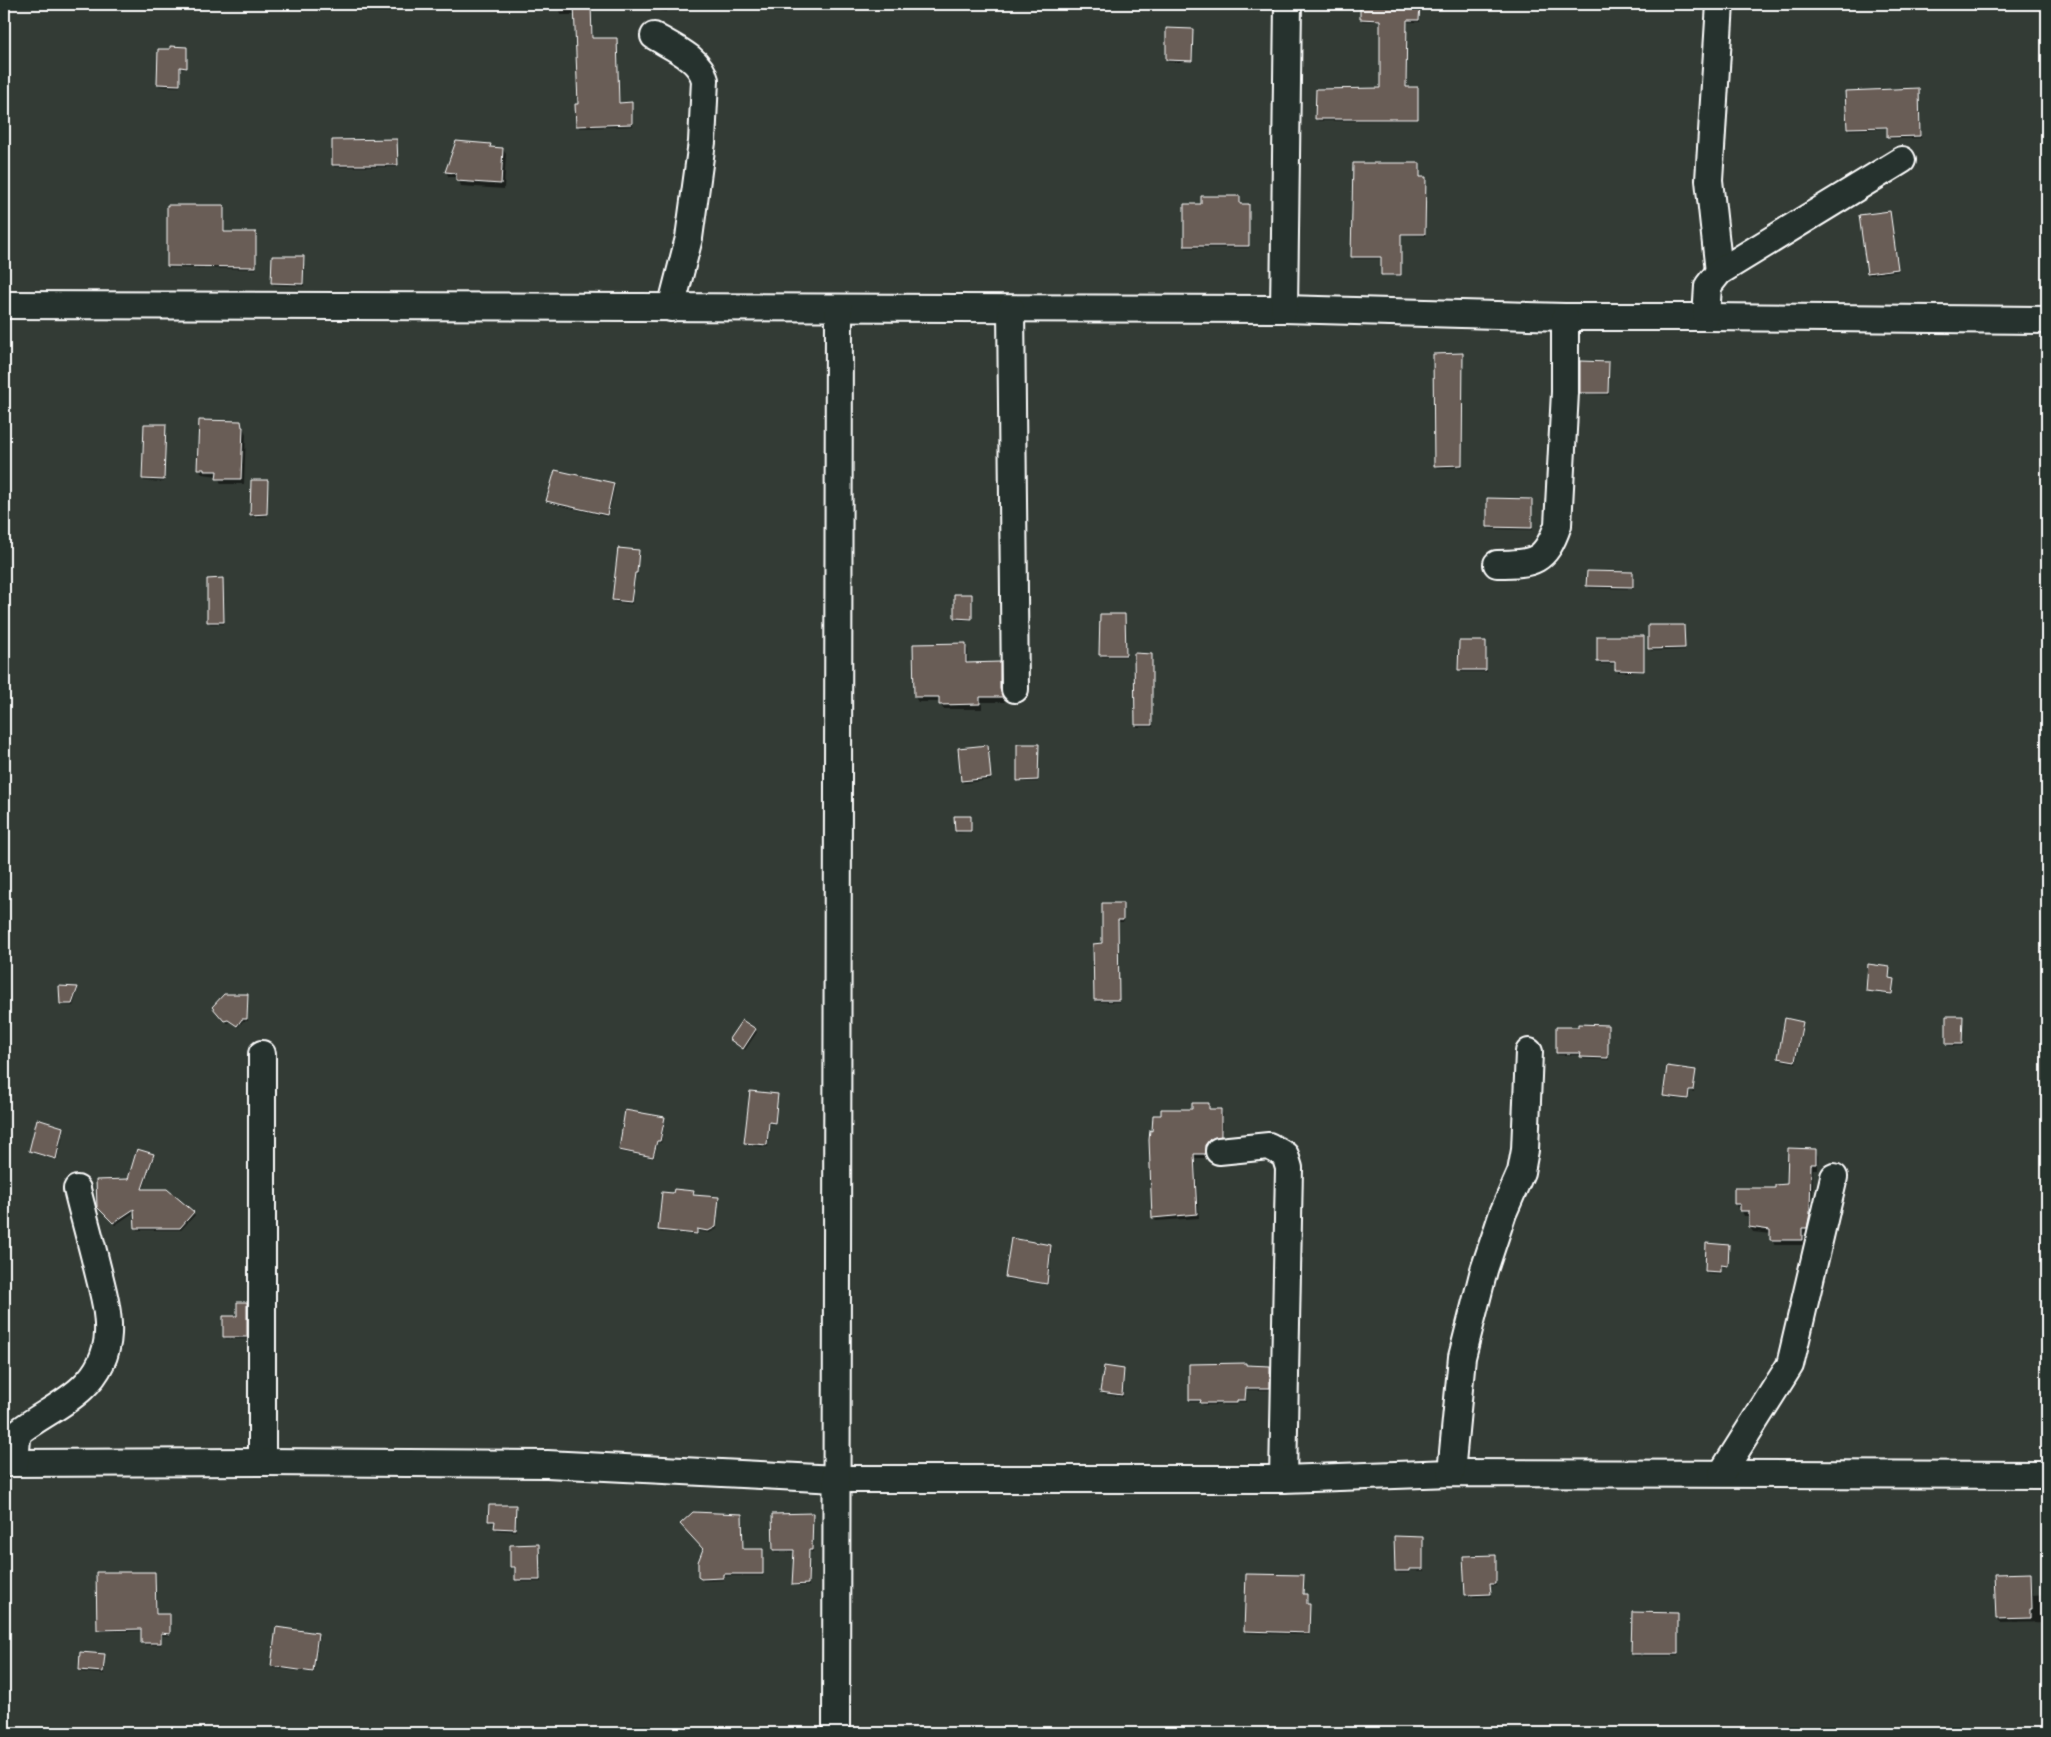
<svg xmlns="http://www.w3.org/2000/svg" width="2051" height="1737" font-family="'Balsamiq Sans',sans-serif">
<rect width="100%" height="100%" fill="#333b35"/>
<filter id="ink" filterUnits="userSpaceOnUse"><feTurbulence type="fractalNoise" baseFrequency=".02" numOctaves="2"/><feDisplacementMap in="SourceGraphic" scale="10" xChannelSelector="R" yChannelSelector="G"/><feConvolveMatrix kernelMatrix="1 2 1 2 8 2 1 2 1" color-interpolation-filters="sRGB"/></filter>
<g filter="url(#ink)">
<g fill="#0007">
<path d="M414,4h24v3l-23,-1z"/>
<path d="M559,4h32l2,35h23l4,65 11,-1 2,23 -54,2 -3,-113h-15z"/>
<path d="M649,4h19l-1,8 -17,-2z"/>
<path d="M1361,4h59v18h-13v67l10,-1 1,3v29l-100,1 -1,-2 64,-30v-68h-19z"/>
<path d="M1192,30l1,32h-25l-1,-2z"/>
<path d="M186,48l1,21h-6l-1,18 -21,-1 -1,-2 14,-34z"/>
<path d="M1918,90l3,48 -31,1 -2,-11 -39,2 -1,-2z"/>
<path d="M397,141l1,26h-64l-1,-3z"/>
<path d="M490,145l2,3 11,1 3,5 -2,35 -43,-3 -3,-9h-9l-3,-5z"/>
<path d="M1419,165l1,13h5l1,3v55l-25,-1v41h-17l-1,-17h-29l-1,-3z"/>
<path d="M1240,198l1,7h7l1,3v40h-63l-1,-3 17,-40z"/>
<path d="M224,206l1,28h30l1,2v33l-87,-1 -1,-2z"/>
<path d="M1890,213l8,58 -29,4 -1,-2z"/>
<path d="M303,258l1,28 -30,-1 -2,-2z"/>
<path d="M1462,355v112l-25,1 -2,-2z"/>
<path d="M1608,363l1,32 -26,-1 -2,-2z"/>
<path d="M241,422l5,12 -2,50h-23l-3,-8 -16,-2 -3,-6z"/>
<path d="M165,426l-1,56 -20,-1 -1,-2z"/>
<path d="M267,482v34l-15,1 -1,-3z"/>
<path d="M614,484l1,2 -7,31 -59,-14 -2,-2z"/>
<path d="M1531,500l1,30 -43,-1 -1,-2z"/>
<path d="M638,551v24l-3,-1 -3,30 -18,-2 -1,-3z"/>
<path d="M1633,574l1,15 -45,-1 -1,-2z"/>
<path d="M208,580h14l1,2 1,42h-14l-1,-2z"/>
<path d="M955,595h16l1,25h-16z"/>
<path d="M1124,615l3,42h-25l-1,-2z"/>
<path d="M1684,626l1,24 -34,1 -2,-2z"/>
<path d="M1643,637l1,35h-26l-2,-8h-17l-1,-3z"/>
<path d="M1486,642l1,30h-26l-1,-3z"/>
<path d="M965,645l3,5v14h31l3,5v27l3,6h-23v7h-39l-3,-7h-22l-3,-5z"/>
<path d="M1151,655l2,72h-16l-1,-2z"/>
<path d="M1038,746v36h-19l-1,-2z"/>
<path d="M987,747l4,33 -28,3 -1,-2z"/>
<path d="M970,817l2,15 -15,1 -1,-2z"/>
<path d="M1122,904l2,18h-6l1,80h-23l-1,-2 8,-56z"/>
<path d="M1889,968v11l5,3 -2,13 -23,-3 -2,-2z"/>
<path d="M77,988l1,2 -5,16 -11,-1 -1,-2z"/>
<path d="M247,995l1,26h-5l-5,6 -8,-5 -3,1 -12,-13z"/>
<path d="M1962,1017l1,29h-14l-2,-2z"/>
<path d="M1786,1019l16,4 1,2 -7,38 -16,-3 -1,-2z"/>
<path d="M1607,1026l2,34 -26,-1 -1,-4h-24l-1,-3z"/>
<path d="M755,1030l2,2 -12,18 -14,-10z"/>
<path d="M1695,1071l-1,21 -4,-1 -1,9 -23,-2 -1,-2z"/>
<path d="M777,1095l-1,29h-6l-2,23 -22,-2v-25z"/>
<path d="M1208,1105l2,6 11,-1 2,5 -1,25 -15,10 -1,8h-11l4,60 -43,3 -3,-4v-85l9,-16 31,-6z"/>
<path d="M664,1118l1,2 -4,23 -3,-1 -4,16 -32,-6 -2,-2z"/>
<path d="M62,1128l2,3 -7,29 -25,-7 -2,-2z"/>
<path d="M1815,1150l3,6v13h-5l-1,50 -3,14h-5v12h-29l-3,-5v-6l-19,-2 -3,-5v-11h-6l-3,-7h-3l-3,-5 53,-19z"/>
<path d="M153,1156l1,2 -11,32h23l27,23 2,2 -14,15h-44l-1,-19 -21,14 -15,-16z"/>
<path d="M693,1192l1,4 24,3 -1,30 -8,4 -11,-2v4l-38,-3 -1,-3 15,-34z"/>
<path d="M1012,1240l38,6 2,2 -4,37 -41,-6 -1,-2z"/>
<path d="M2047,1242v52l-2,-3 -6,-48z"/>
<path d="M1728,1246v21h-6l-1,7 -14,-1 -1,-2z"/>
<path d="M246,1303l2,36h-22l-2,-2z"/>
<path d="M1247,1366l22,1 1,23h-24v12h-9v3h-34l-2,-3h-10l-1,-2z"/>
<path d="M1124,1371l-1,26 -20,-3 -1,-2z"/>
<path d="M515,1506l1,25 -19,-1 -1,-7h-5l-2,-3z"/>
<path d="M741,1515l2,35h19l1,26h-39v4l-21,1 -3,-4 4,-28z"/>
<path d="M812,1515l1,37h-4v34h-15l1,-34h-20l-1,-3z"/>
<path d="M1422,1538l2,33 -15,-1v3h-11l-2,-2z"/>
<path d="M538,1545l3,37h-23l-2,-13 -5,-2z"/>
<path d="M1495,1556l2,30h-6v10l-24,1 -1,-3z"/>
<path d="M155,1573l2,42h12l1,21 -9,-1v10h-17l-2,-14h-42l-2,-2z"/>
<path d="M2030,1574l2,4 1,17 14,-1v28l-47,1 -3,-4z"/>
<path d="M1303,1576l1,19 4,2v8l2,2 -1,28 -62,-2 -1,-2z"/>
<path d="M1677,1614l1,42h-44l-1,-2z"/>
<path d="M318,1634l1,2 -5,37 -41,-5 -1,-3z"/>
<path d="M104,1655v19l-23,-2 -1,-2z"/>
<path d="M1342,1730l2,3h-41z"/>
<path d="M161,1731l21,2h-21z"/>
</g>
<g fill="#695d57" stroke="#fff">
<path d="M574,4h17l1,34h25l2,65 13,-1v22l-56,2 -1,-22h3z"/>
<path d="M1360,4h60l-1,16h-12l-1,67h12v32h-103l1,-30 64,-1v-68l-20,-1z"/>
<path d="M1166,28l27,1 -1,32 -26,-1z"/>
<path d="M170,46l17,1v21l-7,-1v18l-23,-1 1,-35h12z"/>
<path d="M1919,88l1,48 -33,1v-10l-40,1 -2,-37z"/>
<path d="M397,139l1,26h-66v-25z"/>
<path d="M456,141l35,3 -1,3 13,1 -2,36 -45,-3v-8l-11,-1z"/>
<path d="M1353,163h67v14h6l-1,57h-24v41h-20v-18h-30z"/>
<path d="M1201,196h39v8h9v42h-65v-42h17z"/>
<path d="M167,205h57v27h32v35l-89,-1z"/>
<path d="M1890,211l8,58 -31,4 -8,-58z"/>
<path d="M272,256h32l-1,28 -32,-1z"/>
<path d="M1463,353l-1,112 -28,1 -1,-112z"/>
<path d="M1580,361l29,1 -1,31h-28z"/>
<path d="M199,420l42,1 1,6h1l-2,52h-25l1,-8h-13v-2h-7z"/>
<path d="M144,424h22l-2,56 -22,-1z"/>
<path d="M555,470l59,13 -7,32 -61,-14z"/>
<path d="M251,480h17l-1,34 -17,1z"/>
<path d="M1487,498l45,1v29l-45,-1z"/>
<path d="M618,548l21,2 -2,23h-2l-4,29 -19,-2z"/>
<path d="M1587,571l46,1v15l-47,-1z"/>
<path d="M223,578l1,44h-17v-43z"/>
<path d="M954,594h18v25l-18,-1z"/>
<path d="M1100,614h25l1,41h-27z"/>
<path d="M1648,625h36l1,23 -37,1z"/>
<path d="M1597,636h47v35l-29,-1v-8h-18z"/>
<path d="M1459,641h27v29h-28z"/>
<path d="M966,643v20l34,-1v27l3,8h-23v7l-41,1v-8h-25l-1,-53z"/>
<path d="M1134,653l18,1v71h-17z"/>
<path d="M1017,744h22l-1,36 -21,1z"/>
<path d="M988,745l3,33 -30,3 -3,-33z"/>
<path d="M954,816h17v15h-16z"/>
<path d="M1102,903h21v17h-5l1,80h-25l-1,-56 9,-1z"/>
<path d="M1868,964l22,3 -1,11 5,1 -2,15 -26,-3z"/>
<path d="M59,986l19,1 -6,17h-12z"/>
<path d="M224,994h24l-1,25h-5l-5,7 -9,-6 -4,1 -12,-14z"/>
<path d="M1946,1016h17l-1,28h-16z"/>
<path d="M1785,1018l18,4 -8,39 -17,-3z"/>
<path d="M742,1020l14,9 -13,20 -14,-10z"/>
<path d="M1578,1024l30,1v33l-28,-1 1,-4h-25v-26h22z"/>
<path d="M1667,1066l29,4 -3,20h-4l-1,9 -25,-3z"/>
<path d="M750,1091l28,3 -3,29 -6,-1 -2,23 -23,-2z"/>
<path d="M1192,1103h17v6h12v27l-11,3 -5,6v9h-11l3,60 -45,4 -3,-78 1,-10 2,1 1,-16h8v-6h31z"/>
<path d="M625,1110l40,7 -5,24h-3l-4,16 -34,-7z"/>
<path d="M37,1119l26,8 -7,32 -27,-8z"/>
<path d="M1788,1148l28,1v15h-5l-1,49 -3,15h-5v12h-32v-10l-21,-3v-16h-9v-7h-6v-16h41v-3l12,-1z"/>
<path d="M137,1149l17,5 -12,35h25l27,23 -14,16h-45l-1,-19 -21,14 -16,-16 -1,-27 32,-1z"/>
<path d="M674,1189l20,2 -1,4 26,2 -3,30 -8,4 -11,-2v5l-39,-4 4,-38 11,1z"/>
<path d="M1011,1238l40,7 -4,39 -42,-7z"/>
<path d="M1706,1243l23,2 -1,21 -7,-1v7l-16,-1z"/>
<path d="M237,1302h10v35h-24v-21h14z"/>
<path d="M1246,1363v2l24,1v22h-24l-1,12h-8v3h-37l1,-3h-12v-36z"/>
<path d="M1104,1366l20,3 -2,26 -22,-3z"/>
<path d="M489,1505h27l-1,24 -21,-1 1,-7h-7z"/>
<path d="M693,1512l49,2 1,35h20v25h-40v4l-22,1 -3,-2v-15l5,-13 -23,-25z"/>
<path d="M813,1513l-1,37h-3l-1,34 -16,1 2,-35h-21l-1,-36z"/>
<path d="M1394,1536l29,1v32h-14v2h-14z"/>
<path d="M539,1544l1,36h-25v-13h-5v-22z"/>
<path d="M1496,1555v29h-6l1,10 -26,1 -2,-39z"/>
<path d="M96,1572h59l1,42h14v20l-9,-1v10h-20v-14l-44,1z"/>
<path d="M2031,1573l1,36h-2v9l-34,1 -2,-45z"/>
<path d="M1246,1574l58,1 -1,19h4v10h3l-1,29 -65,-2z"/>
<path d="M1632,1612l46,1v41h-47z"/>
<path d="M276,1627l42,6 -5,39 -42,-6z"/>
<path d="M80,1652l25,2 -2,18 -24,-2z"/>
</g>
<g fill="none" stroke-linecap="round" stroke-linejoin="round">
<g stroke="#fff" stroke-width="30">
<g id="minor">
<path d="M654,36c18,11 46,22 51,44l-3,62 -13,96 -18,70"/>
<path d="M1719,272l-10,-92 11,-176"/>
<path d="M4,305l1280,4 281,8h141l341,3"/>
<path d="M1011,309l4,380"/>
<path d="M1284,309l4,-305"/>
<path d="M1706,317l2,-31 11,-14 183,-112"/>
<path d="M1497,564c37,0 48,-2 61,-39l7,-133v-75"/>
<path d="M262,1054v408"/>
<path d="M1219,1151l50,-5 16,9 4,13 -6,311"/>
<path d="M4,1463l258,-1 285,2 289,15h447l168,-6 596,2"/>
<path d="M15,1463l2,-25 3,-7c19,-15 44,-26 62,-43 40,-37 25,-80 14,-125 -6,-25 -13,-49 -19,-74"/>
<path d="M1451,1473l11,-116 22,-87 19,-57 18,-41 4,-22 4,-98"/>
<path d="M1722,1473l68,-108 44,-188"/>
<path d="M836,1733l3,-1425"/>
</g>
</g>
<use href="#minor" stroke="#26332d" stroke-width="26"/>
</g>
</g>
<rect width="2051" height="1737" fill="none" stroke="#26332d" stroke-width="20"/>
<rect x="10" y="10" width="2031" height="1717" fill="none" stroke="#fff" stroke-width="2" filter="url(#ink)"/>
</svg>
